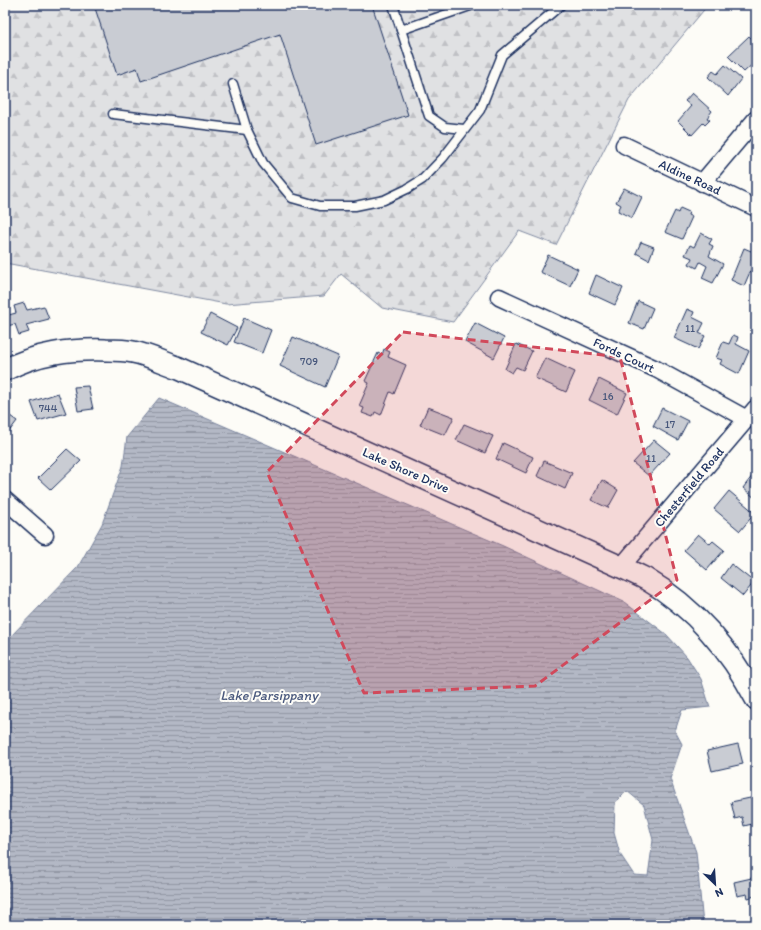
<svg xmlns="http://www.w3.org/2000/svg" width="761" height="930" font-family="Itim,sans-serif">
<defs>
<pattern id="forest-firs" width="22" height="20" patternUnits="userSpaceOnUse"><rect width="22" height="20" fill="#e0e1e3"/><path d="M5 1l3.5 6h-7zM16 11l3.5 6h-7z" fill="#c0c1c5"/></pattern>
<pattern id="water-rules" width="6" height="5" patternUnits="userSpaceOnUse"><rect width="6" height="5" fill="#b3b8c5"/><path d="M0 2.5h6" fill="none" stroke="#9196a3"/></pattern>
</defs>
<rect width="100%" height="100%" fill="#fdfcf7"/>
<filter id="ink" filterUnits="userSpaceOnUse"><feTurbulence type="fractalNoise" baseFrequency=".025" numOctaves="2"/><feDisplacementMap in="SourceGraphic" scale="8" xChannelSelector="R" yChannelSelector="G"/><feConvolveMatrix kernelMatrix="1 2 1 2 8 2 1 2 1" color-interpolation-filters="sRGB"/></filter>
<g filter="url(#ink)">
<path fill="url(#forest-firs)" stroke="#7e88a0" d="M5,5h703l-79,95 -73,145 -37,-14 -66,91 -71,-14 -41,-34 -17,22 -98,8 -221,-41z"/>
<path fill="url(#water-rules)" stroke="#76819c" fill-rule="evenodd" d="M159,398l344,148 121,56 42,32 21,23 14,22 9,28 -28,3 -7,21 7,13 -12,35 26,73 7,73h-698v-278l4,-9 69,-71 24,-43 21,-58 4,-29zM627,791l17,14 9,35 -5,36 -14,-1 -14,-21 -6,-21 1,-30z"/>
<g fill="#c9ccd3" stroke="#1b2f5e">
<path d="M94,5h278l36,110 -92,30 -36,-111 -139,47 -4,-13 -20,7z"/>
<path d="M749,36l7,7v18l-12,11 -16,-16z"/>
<path d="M725,65l16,14 -13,17 -20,-19 5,-6 4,3z"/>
<path d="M692,93l20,18 -5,7 3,2 -5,5 -2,-2 -11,12 -14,-14 13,-15 -6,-5z"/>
<path d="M624,188l18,9 -10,21 -14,-7 3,-6 -5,-3z"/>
<path d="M680,208l9,4 -1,3 4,2 -10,22 -17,-7 10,-21 3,2z"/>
<path d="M701,233l11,6 -3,5 4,2 -4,10 14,8 -10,19 -11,-5 5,-12 -7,-4 -3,6 -8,-4 3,-6 -7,-3 5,-10 4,2z"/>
<path d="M641,242l13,5 -5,13 -13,-7z"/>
<path d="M744,248l12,5v5l-12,28 -13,-6z"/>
<path d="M548,255l30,14 -8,17 -30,-14z"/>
<path d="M596,275l27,13 -8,17 -26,-12z"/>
<path d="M638,301l15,7 -9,21 -15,-6z"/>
<path d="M24,303l3,7 17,-4 5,13 -23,6 3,7 -10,3 -4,-11 -8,2 -2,-10 11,-3 -2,-7z"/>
<path d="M687,309l7,3 -2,5 12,6 -5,10 6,3 -7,13 -24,-11z"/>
<path d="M210,314l27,14 -9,17 -27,-13z"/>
<path d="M244,318l27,12 -9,23 -28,-11z"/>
<path d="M475,323l29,15 -10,20 -29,-16z"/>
<path d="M733,335l5,2 -2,7 13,7 -10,23 -19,-10 2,-4 -6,-2 7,-16 6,2z"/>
<path d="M293,337l45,19 -13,31 -45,-21z"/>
<path d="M516,344l16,7 -9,19 -7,-3 -4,6 -7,-4z"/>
<path d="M384,349l6,3 -2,5 18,8 -12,29 -4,-2 -9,23 -6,-3 -2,5 -11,-4 2,-5 -5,-2 10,-23 -4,-2 13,-28 4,2z"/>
<path d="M545,358l30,14 -9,20 -31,-14z"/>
<path d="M599,379l28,14 -10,21 -28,-14z"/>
<path d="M88,386l5,23 -15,2 -4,-24z"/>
<path d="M58,393l8,20 -28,8 -7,-19z"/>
<path d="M428,407l26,10 -9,18 -25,-10z"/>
<path d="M662,408l26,13 -10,19 -25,-14z"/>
<path d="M6,413l11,8 -12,16v-23z"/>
<path d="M464,424l29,12 -8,17 -29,-13z"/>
<path d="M654,440l16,13 -21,23 -16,-13z"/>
<path d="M503,443l30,14 -7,16 -30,-14z"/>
<path d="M67,449l14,12 -30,29 -13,-12z"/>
<path d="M544,461l28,12 -7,16 -28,-13z"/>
<path d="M756,471v28l-13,-11z"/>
<path d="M602,480l16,10 -10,18 -17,-8z"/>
<path d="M729,491l26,22 -15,18 -26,-22z"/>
<path d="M698,534l12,10 3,-3 11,9 -17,20 -23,-20z"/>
<path d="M731,564l23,18 -11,14 -22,-18z"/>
<path d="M738,744l5,20 -31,7 -5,-20z"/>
<path d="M755,797l1,26 -12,3 -2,-9 -7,2 -4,-17z"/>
<path d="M756,877v23l-1,-4 -7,2 -1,-4 -10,2 -3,-14z"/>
</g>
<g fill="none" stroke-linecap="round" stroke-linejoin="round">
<g stroke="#1b2f5e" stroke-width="11">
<g id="service">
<path d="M393,5l36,111 16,11 19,2"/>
<path d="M401,30l72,-25"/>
<path d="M233,84l14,46 16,33 29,35 28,8h35l29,-6 23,-11 16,-10 20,-21 37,-48 22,-55 59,-50"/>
<path d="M113,114l134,16"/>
</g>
</g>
<g stroke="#1b2f5e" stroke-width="19">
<g id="minor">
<path d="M624,145l132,63"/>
<path d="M702,183l54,-64"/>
<path d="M499,297l157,72 91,50"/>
<path d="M5,500l40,35"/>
<path d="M621,567l135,-159"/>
</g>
</g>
<g stroke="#1b2f5e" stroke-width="24">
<path id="tertiary" d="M5,370c32,-17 65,-21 101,-20 9,0 18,0 27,2 15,3 30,10 44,15l444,200c9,4 17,8 25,12 48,28 85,72 110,120"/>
</g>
<use href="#service" stroke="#fdfcf7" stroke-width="8"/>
<use href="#minor" stroke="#fdfcf7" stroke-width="16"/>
<use href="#tertiary" stroke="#fdfcf7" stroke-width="21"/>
</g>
</g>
<path fill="#d1495b" fill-opacity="0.2" stroke="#d1495b" stroke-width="3" stroke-dasharray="8 5" stroke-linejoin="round" d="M403,332l217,25 57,223 -142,106 -171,7 -97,-221z"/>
<g text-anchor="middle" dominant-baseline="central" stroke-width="4" stroke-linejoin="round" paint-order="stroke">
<g font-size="11" fill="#46567b">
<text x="690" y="328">11</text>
<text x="309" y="361">709</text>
<text x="608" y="396">16</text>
<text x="48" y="408">744</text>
<text x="670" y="424">17</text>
<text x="651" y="458">11</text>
</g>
<g font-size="13" fill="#1b2f5e" stroke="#fdfcf7">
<text transform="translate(690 177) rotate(25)">Aldine Road</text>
<text transform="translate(624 355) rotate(25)">Fords Court</text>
<text transform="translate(406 470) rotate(24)">Lake Shore Drive</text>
<text transform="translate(689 487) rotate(-50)">Chesterfield Road</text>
</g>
<g font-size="14" font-style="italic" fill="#49587d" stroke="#fdfcf7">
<text x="269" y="695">Lake Parsippany</text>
</g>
</g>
<rect width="761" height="930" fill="none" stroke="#fdfcf7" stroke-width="20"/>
<rect x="10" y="10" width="741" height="910" fill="none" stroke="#1b2f5e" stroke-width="1.5" filter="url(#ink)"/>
<g transform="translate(715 884) rotate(155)" stroke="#fdfcf7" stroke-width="3" paint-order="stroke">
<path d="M0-3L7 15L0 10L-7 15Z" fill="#1b2f5e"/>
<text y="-6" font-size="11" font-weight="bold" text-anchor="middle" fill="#1b2f5e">N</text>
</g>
</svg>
